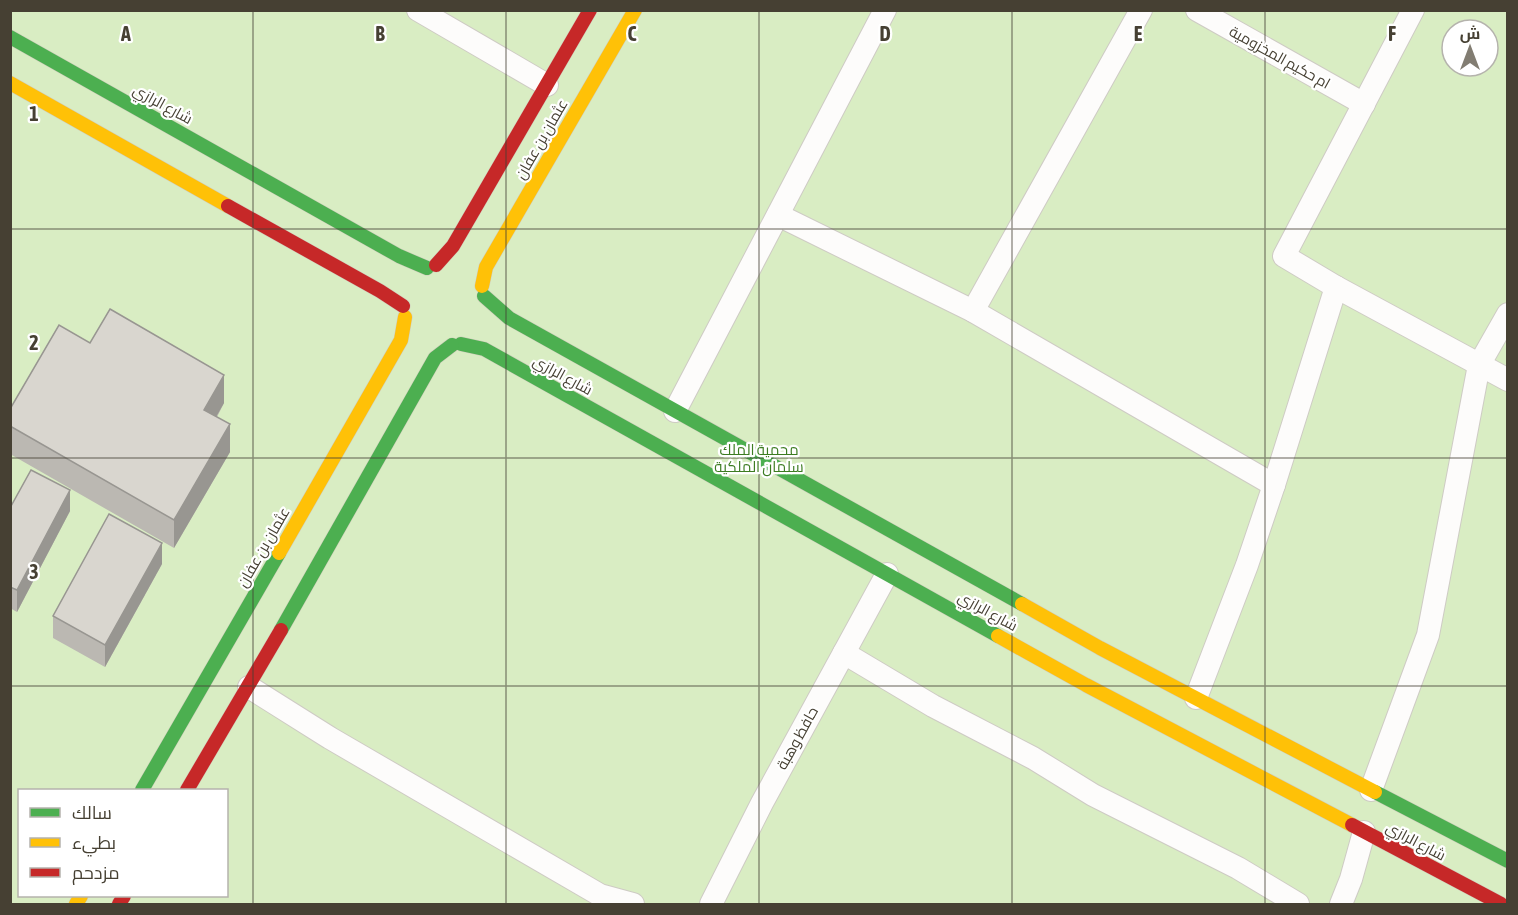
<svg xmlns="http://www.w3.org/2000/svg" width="1518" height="915" font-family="'Asap Condensed',Cairo,sans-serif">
<rect width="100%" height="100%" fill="#f0eee6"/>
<path fill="#d9edc3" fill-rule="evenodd" d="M10,11h1497v893h-1496zM1452,30h36v36h-36zM20,790h206v106h-206z"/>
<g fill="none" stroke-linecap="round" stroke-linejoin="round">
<g stroke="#cecbc4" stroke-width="24">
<g id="street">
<path d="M418,10l129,75"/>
<path d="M1197,10l167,94"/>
<path d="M1413,10l-129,246 52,31 172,93"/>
<path d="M778,215l195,96 301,174"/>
<path d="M973,311l168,-301"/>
<path d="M675,411l210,-401"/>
<path d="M844,653l89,53 100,52 60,37 145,73 60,36"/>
<path d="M249,687l81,51 270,157 33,9"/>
<path d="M1196,698l51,-133 27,-80 62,-198"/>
<path d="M1371,790l57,-155 51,-270 29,-51"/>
<path d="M711,904l51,-101 125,-229"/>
<path d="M1341,904l10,-25 13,-47"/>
</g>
</g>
<g stroke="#d0ccbd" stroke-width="15">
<g id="fast">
<path d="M10,37l389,219 28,12"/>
<path d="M484,296l25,22 513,286"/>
<path d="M461,344l23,5 514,287"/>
<path d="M281,630l154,-272 17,-13"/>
<path d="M142,790l137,-237"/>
<path d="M1375,792l133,69"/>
</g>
</g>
<g stroke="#d0ccbd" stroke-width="15">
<g id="slow">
<path d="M10,83l218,123"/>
<path d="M482,286l4,-19 149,-257"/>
<path d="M279,553l122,-213 4,-23"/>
<path d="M1022,604l78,44 275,144"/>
<path d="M998,636l88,49 266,140"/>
<path d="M76,904l5,-8"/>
</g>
</g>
<g stroke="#d0ccbd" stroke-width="15">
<g id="jam">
<path d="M228,206l152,85 23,15"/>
<path d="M436,265l17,-19 137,-236"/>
<path d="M187,790l94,-160"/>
<path d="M1352,825l149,79"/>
<path d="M119,904l5,-8"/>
</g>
</g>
<use href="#street" stroke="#fdfcfb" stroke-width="22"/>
<use href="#fast" stroke="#4caf50" stroke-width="14"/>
<use href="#slow" stroke="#ffc107" stroke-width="14"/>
<use href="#jam" stroke="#c62828" stroke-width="14"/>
</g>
<g fill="#bbb8b2">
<path d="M90,343l134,60 -7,14 13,35 -56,96 -164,-94v-45z"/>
<path d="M10,508l60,3 -53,101 -7,-4z"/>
<path d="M162,564l-57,103 -52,-29v-22z"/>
</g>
<g fill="#989691">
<path d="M224,375v28l-20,35v-28z"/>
<path d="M230,424v28l-56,96v-28z"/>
<path d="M70,490v21l-53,101v-22z"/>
<path d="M162,543v21l-57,103v-22z"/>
</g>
<g fill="#d9d6cf" stroke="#989691" stroke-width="1.5">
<path d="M110,309l114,66 -20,35 26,14 -56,96 -164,-94v-17l49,-84 31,18z"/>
<path d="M31,470l39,20 -53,100 -7,-3v-79z"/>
<path d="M109,514l53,29 -57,102 -52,-29z"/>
</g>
<path fill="none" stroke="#464033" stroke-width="1.5" stroke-opacity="0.55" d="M253,10v894M506,10v894M759,10v894M1012,10v894M1265,10v894M10,229h1498M10,458h1498M10,686h1498"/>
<g text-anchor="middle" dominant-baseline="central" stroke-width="4.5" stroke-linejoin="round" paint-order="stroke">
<g font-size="15" fill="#464033" stroke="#fff">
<text transform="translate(1280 57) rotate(29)">ام حكيم المخزومية</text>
<text transform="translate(163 104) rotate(29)">شارع الرازي</text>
<text transform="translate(541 139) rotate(-60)">عثمان بن عفان</text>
<text transform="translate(563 375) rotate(29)">شارع الرازي</text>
<text transform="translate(263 547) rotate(-60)">عثمان بن عفان</text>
<text transform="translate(988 611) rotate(29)">شارع الرازي</text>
<text transform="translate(797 738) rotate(-61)">حافظ وهبة</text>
<text transform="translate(1416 841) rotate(28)">شارع الرازي</text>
</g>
<g font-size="15" fill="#3c7c21" stroke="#fff">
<text x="759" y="449">محمية الملك<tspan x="759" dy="17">سلمان الملكية</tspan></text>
</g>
</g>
<g font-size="20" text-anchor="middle" font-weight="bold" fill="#464033" stroke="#fff" stroke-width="4.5" stroke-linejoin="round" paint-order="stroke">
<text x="126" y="41">A</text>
<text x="380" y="41">B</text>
<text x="632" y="41">C</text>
<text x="885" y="41">D</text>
<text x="1138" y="41">E</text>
<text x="1392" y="41">F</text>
<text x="34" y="121">1</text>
<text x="34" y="350">2</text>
<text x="34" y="579">3</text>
</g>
<rect width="1518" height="915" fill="none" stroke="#464033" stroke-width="24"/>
<rect x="18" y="789" width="210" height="108" fill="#ffffff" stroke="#b5b3ad" stroke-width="1.5"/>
<rect x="30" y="808" width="30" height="9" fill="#4caf50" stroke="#b5b3ad" stroke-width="1.5"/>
<text x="72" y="819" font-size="18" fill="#464033">سالك</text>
<rect x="30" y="838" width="30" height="9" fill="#ffc107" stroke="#b5b3ad" stroke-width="1.5"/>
<text x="72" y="849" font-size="18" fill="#464033">بطيء</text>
<rect x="30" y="868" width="30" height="9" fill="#c62828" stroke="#b5b3ad" stroke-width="1.5"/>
<text x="72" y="879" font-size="18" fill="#464033">مزدحم</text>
<g transform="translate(1470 48)"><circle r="28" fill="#ffffff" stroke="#b5b3ad" stroke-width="1.5"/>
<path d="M0-4.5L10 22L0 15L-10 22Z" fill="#827d72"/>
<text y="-9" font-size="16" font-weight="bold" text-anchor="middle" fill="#464033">ش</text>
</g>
</svg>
